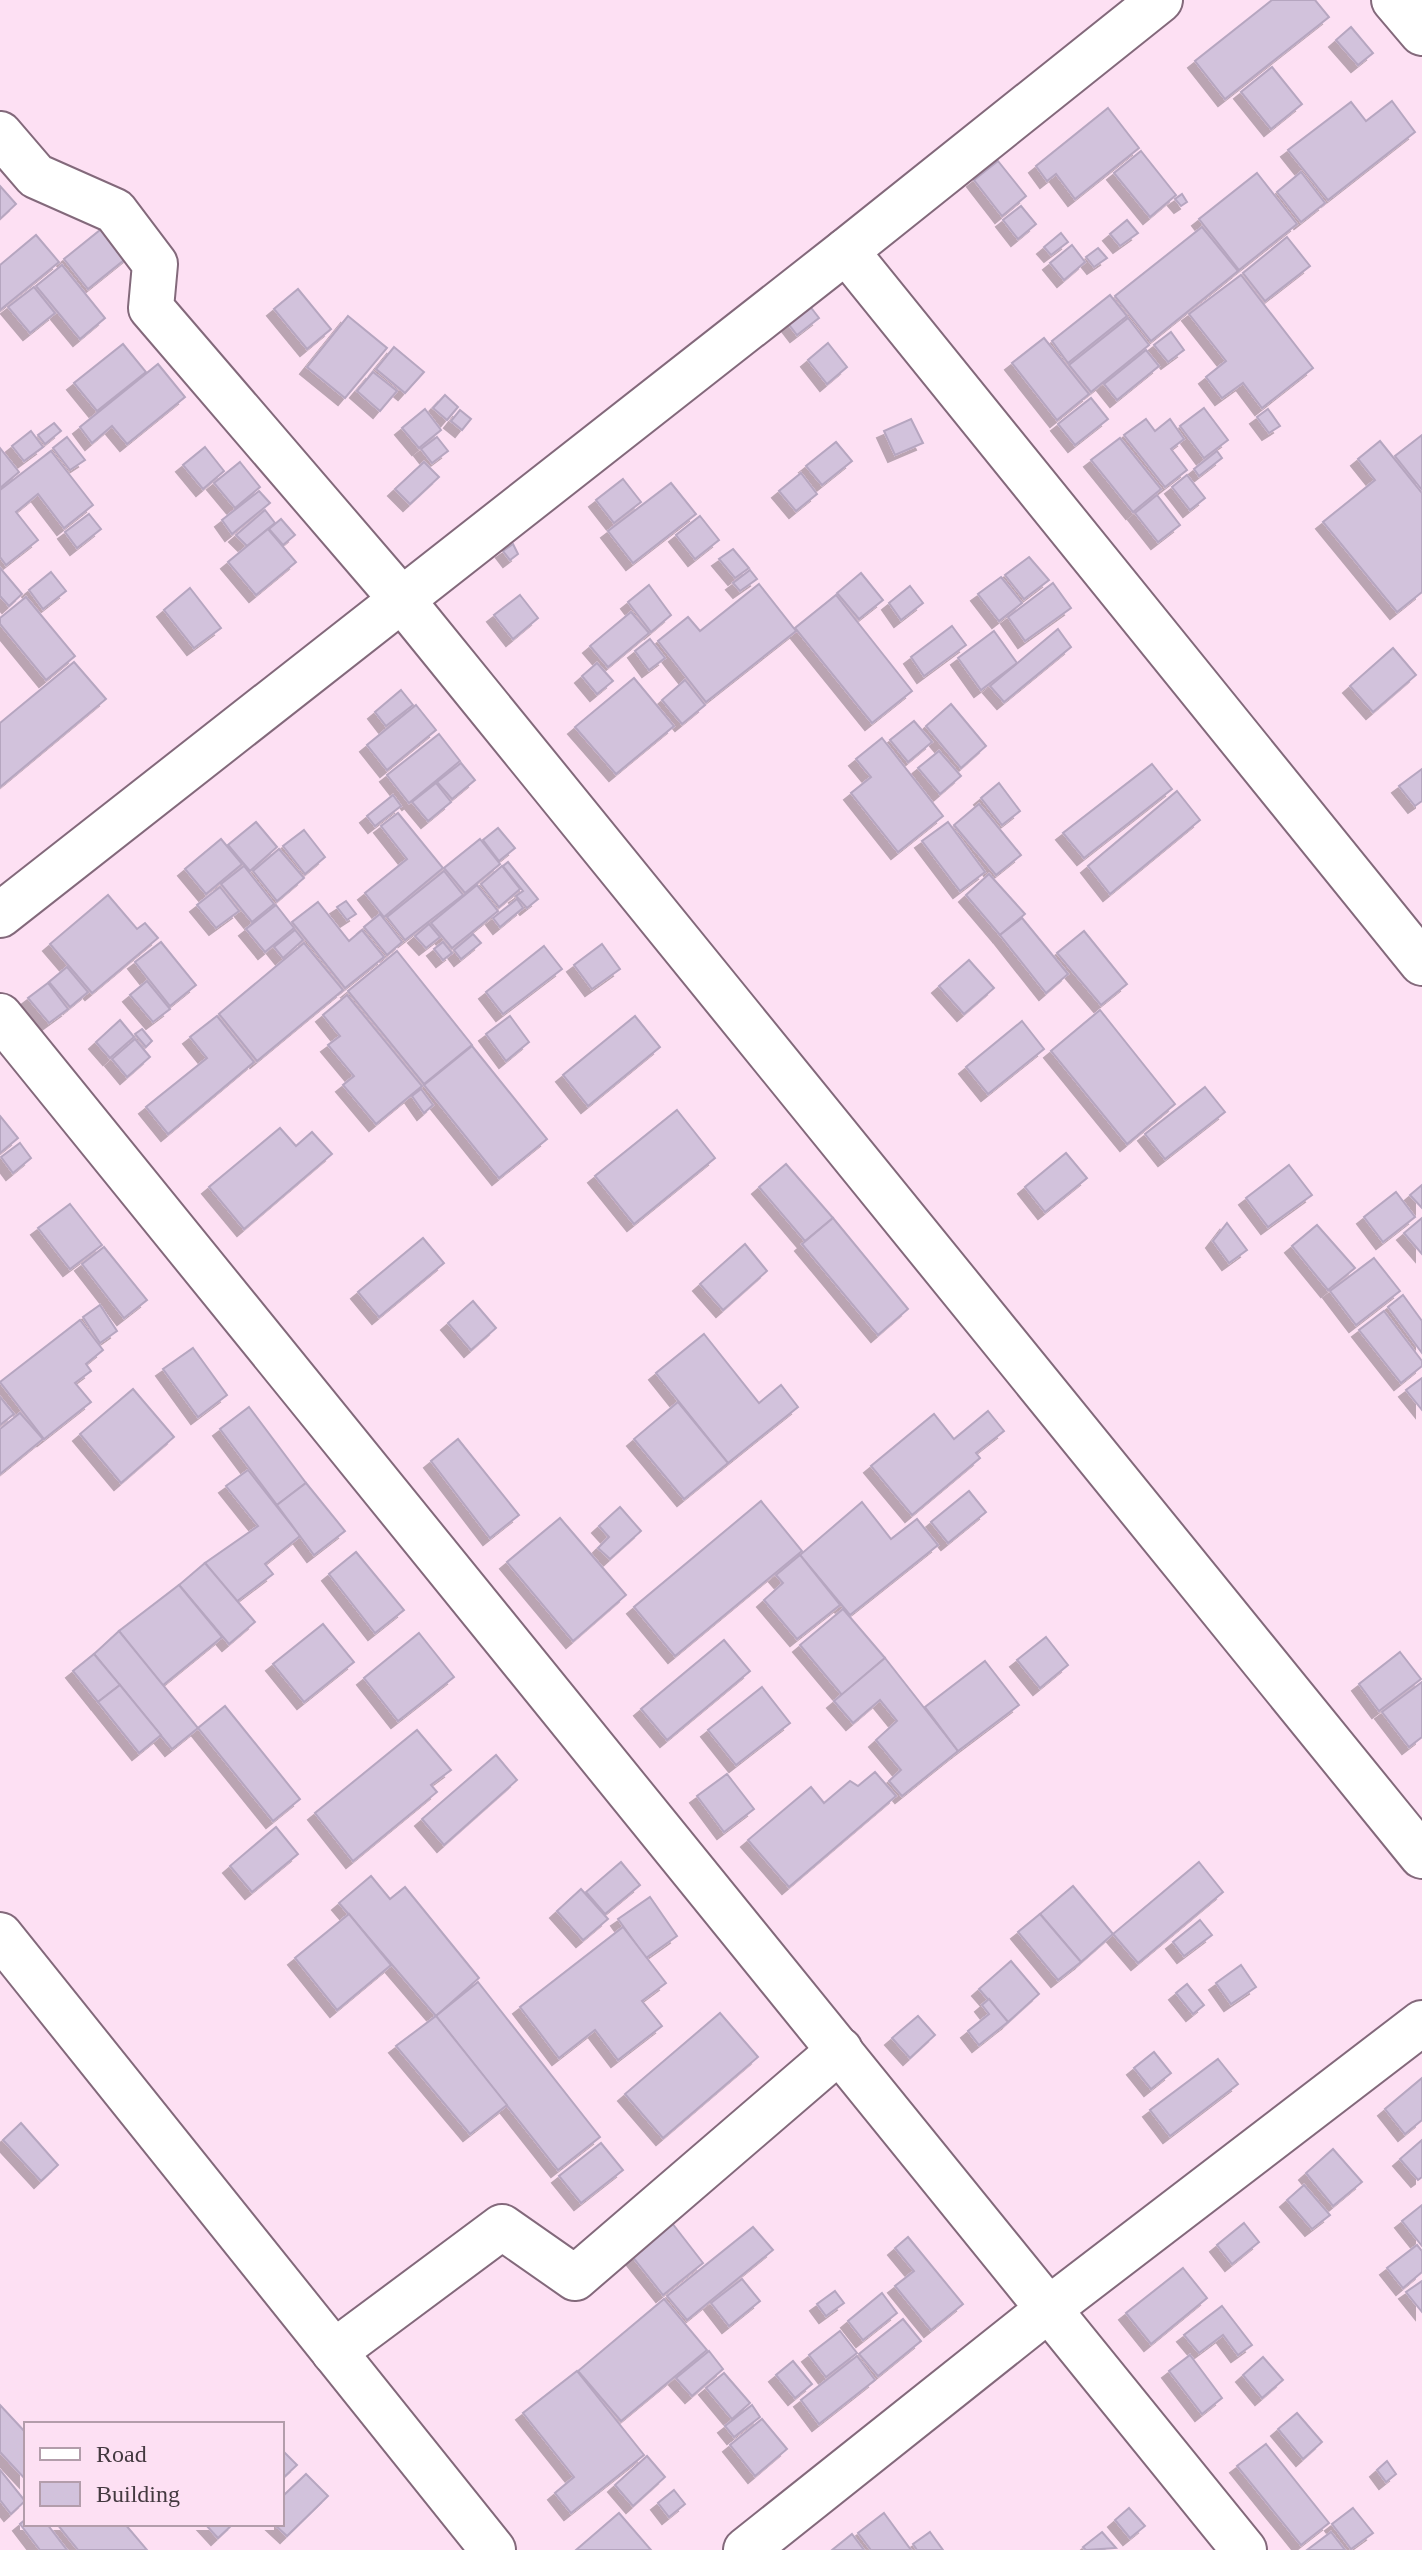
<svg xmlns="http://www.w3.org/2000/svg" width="1422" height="2550" font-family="Georgia,serif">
<defs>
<filter id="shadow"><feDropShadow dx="-7" dy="7" stdDeviation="0" flood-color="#0004"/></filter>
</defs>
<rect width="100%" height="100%" fill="#fde0f3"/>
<g fill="#d2c2dc" stroke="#b6a6c0" stroke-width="2" filter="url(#shadow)">
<path d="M1272,0h43l14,17 -104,82 -30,-38z"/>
<path d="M1351,27l22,26 -15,12 -22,-25z"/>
<path d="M1272,67l30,37 -31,25 -30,-37z"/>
<path d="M1392,101l23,31 -87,68 -40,-50 63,-48 15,19z"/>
<path d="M1108,108l31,40 -64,51 -19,-25 -9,7 -11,-15z"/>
<path d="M1141,151l35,44 -26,22 -36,-44z"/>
<path d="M998,161l28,35 -24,20 -28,-36z"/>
<path d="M1301,172l24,31 -24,19 -24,-30z"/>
<path d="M1257,173l40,51 -58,46 -40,-51z"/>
<path d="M0,186l16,18 -16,15z"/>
<path d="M1182,194l5,8 -6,4 -6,-7z"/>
<path d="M1021,206l15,18 -18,15 -15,-19z"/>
<path d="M1127,220l11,13 -18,13 -10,-12z"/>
<path d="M110,222l24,30 -46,37 -24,-30z"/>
<path d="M1202,227l36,44 -87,70 -36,-45z"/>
<path d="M1061,233l7,9 -17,13 -7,-8z"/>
<path d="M36,235l23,27 -59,48v-45z"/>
<path d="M1287,237l23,29 -45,35 -22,-28z"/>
<path d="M1072,245l13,17 -21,18 -14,-17z"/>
<path d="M1098,248l9,10 -13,9 -8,-10z"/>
<path d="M62,265l43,53 -25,21 -44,-53z"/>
<path d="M1241,275l72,93 -51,40 -19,-25 -21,15 -16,-21 20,-16 -37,-47z"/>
<path d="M34,287l21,26 -25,20 -22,-26z"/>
<path d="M298,289l33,40 -24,20 -33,-40z"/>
<path d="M1110,295l17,21 -59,47 -16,-22z"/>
<path d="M802,296l17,22 -22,17 -17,-22z"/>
<path d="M348,316l39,32 -42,50 -38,-31z"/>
<path d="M1128,318l21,27 -58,47 -22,-27z"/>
<path d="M1171,332l13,18 -16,12 -14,-17z"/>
<path d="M1044,338l45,56 -32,26 -45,-57z"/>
<path d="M828,343l19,24 -20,17 -19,-24z"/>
<path d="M123,344l23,28 -49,39 -23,-28z"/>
<path d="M394,347l30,25 -19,21 -29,-24z"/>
<path d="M1146,350l13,16 -42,34 -13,-16z"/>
<path d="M158,364l27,33 -58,47 -15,-18 -20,17 -12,-16z"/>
<path d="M373,372l24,19 -17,20 -23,-20z"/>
<path d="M445,395l13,12 -11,13 -14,-12z"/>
<path d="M1091,398l17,21 -33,26 -17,-21z"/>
<path d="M1204,408l24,32 -24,18 -24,-32z"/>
<path d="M425,409l16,21 -22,18 -17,-20z"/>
<path d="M1268,409l12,17 -11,7 -12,-16z"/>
<path d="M460,410l11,9 -9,11 -11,-9z"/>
<path d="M911,419l12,24 -28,12 -11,-24z"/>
<path d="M1146,419l9,12 15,-12 14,20 -13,10 16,21 -22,17 -41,-52z"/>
<path d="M54,423l7,8 -16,13 -7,-9z"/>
<path d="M31,431l12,16 -19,14 -12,-15z"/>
<path d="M1422,435v55l-27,-34z"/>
<path d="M67,437l18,23 -15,10 -17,-22z"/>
<path d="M437,437l11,14 -16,12 -11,-14z"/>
<path d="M1120,438l41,51 -28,23 -42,-52z"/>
<path d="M1380,441l42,52v99l-25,20 -74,-90 52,-42 -17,-21z"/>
<path d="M836,442l16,19 -30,24 -16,-19z"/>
<path d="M205,447l19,24 -21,18 -20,-24z"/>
<path d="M0,448l19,24 -19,16z"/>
<path d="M51,451l42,54 -29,23 -26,-34 -22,18 22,28 -32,25 -6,-8v-67z"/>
<path d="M1217,451l5,7 -23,18 -5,-7z"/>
<path d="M240,462l20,25 -25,21 -21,-25z"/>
<path d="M424,462l15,15 -29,27 -15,-15z"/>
<path d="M801,473l16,21 -21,17 -17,-20z"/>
<path d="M1187,475l18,23 -15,12 -18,-23z"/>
<path d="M623,479l18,23 -27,21 -18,-23z"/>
<path d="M671,483l25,31 -63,49 -25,-32z"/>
<path d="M259,491l11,12 -38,31 -10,-14z"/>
<path d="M1157,495l23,30 -22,17 -23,-29z"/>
<path d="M265,510l10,13 -28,23 -11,-11z"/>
<path d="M89,514l12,15 -24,19 -12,-16z"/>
<path d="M700,516l19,24 -24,19 -19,-24z"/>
<path d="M281,519l14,16 -12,10 -14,-16z"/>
<path d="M268,529l28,33 -40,33 -28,-33z"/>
<path d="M513,544l5,10 -8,6 -7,-9z"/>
<path d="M733,549l16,19 -14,10 -16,-19z"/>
<path d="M1029,557l20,23 -25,19 -19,-24z"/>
<path d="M0,568l22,26 -13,12 -9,-10z"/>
<path d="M750,570l7,9 -17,12 -7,-8z"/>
<path d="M51,572l15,19 -23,18 -14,-19z"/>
<path d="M861,573l22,27 -24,19 -22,-26z"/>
<path d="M1001,577l21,26 -23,18 -21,-27z"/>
<path d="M1053,583l18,25 -46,33 -17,-24z"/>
<path d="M759,584l37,47 -90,71 -48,-61 30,-24 12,14z"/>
<path d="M649,585l22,30 -20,17 -23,-30z"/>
<path d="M910,586l13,17 -22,17 -12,-17z"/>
<path d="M190,588l31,40 -27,20 -30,-38z"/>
<path d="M520,595l18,23 -25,21 -19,-24z"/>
<path d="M836,595l76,96 -40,32 -77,-95z"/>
<path d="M26,597l49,59 -29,24 -46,-56v-6z"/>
<path d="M631,612l18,21 -41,34 -18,-21z"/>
<path d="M952,626l14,19 -42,31 -13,-19z"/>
<path d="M1058,629l13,18 -67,55 -14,-16z"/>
<path d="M994,631l23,32 -36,27 -23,-32z"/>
<path d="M650,639l15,19 -16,12 -14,-19z"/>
<path d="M1393,648l23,27 -43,37 -23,-26z"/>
<path d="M74,662l32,37 -106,88v-64z"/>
<path d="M597,663l16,18 -16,13 -15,-18z"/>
<path d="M634,678l40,48 -58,48 -41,-47z"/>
<path d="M685,680l20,25 -23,19 -20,-24z"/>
<path d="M401,690l12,15 -27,21 -11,-14z"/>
<path d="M951,704l35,42 -25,22 -35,-42z"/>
<path d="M416,705l20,25 -49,40 -20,-25z"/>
<path d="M914,721l18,21 -24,20 -18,-22z"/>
<path d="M439,734l21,27 -51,42 -22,-28z"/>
<path d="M882,738l61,78 -45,36 -47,-59 20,-16 -15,-18z"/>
<path d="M939,751l22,25 -21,18 -22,-26z"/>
<path d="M461,763l14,17 -23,19 -15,-17z"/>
<path d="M1152,764l20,25 -88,69 -21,-25z"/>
<path d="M1422,769v32l-7,5 -16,-20z"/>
<path d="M436,783l15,19 -23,19 -16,-19z"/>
<path d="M999,783l21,28 -18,14 -21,-27z"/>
<path d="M1177,791l23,29 -90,74 -22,-28z"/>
<path d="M393,795l8,11 -26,20 -8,-10z"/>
<path d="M979,804l42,51 -25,20 -42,-50z"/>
<path d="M398,813l45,55 -59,49 -19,-24 42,-34 -26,-33z"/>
<path d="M256,822l21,25 -27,24 -22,-26z"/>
<path d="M948,822l37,50 -25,19 -38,-50z"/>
<path d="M498,828l17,20 -16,13 -16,-21z"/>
<path d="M304,830l21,27 -20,17 -22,-28z"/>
<path d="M221,839l21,25 -36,30 -21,-25z"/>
<path d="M480,839l20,25 -35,29 -21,-25z"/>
<path d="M279,849l25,29 -27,23 -24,-30z"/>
<path d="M508,862l30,37 -11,9 -11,-12 7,-5 -20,-25z"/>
<path d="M244,866l30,38 -22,18 -31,-38z"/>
<path d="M502,866l18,23 -21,18 -18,-23z"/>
<path d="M444,871l19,24 -58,45 -18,-23z"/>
<path d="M989,874l36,40 -25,21 -34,-40z"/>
<path d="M477,885l21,26 -46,37 -21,-25z"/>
<path d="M220,887l19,24 -23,17 -19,-23z"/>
<path d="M108,895l29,34 8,-6 13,15 -66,55 -42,-49z"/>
<path d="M517,899l6,9 -23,19 -7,-9z"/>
<path d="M346,901l10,13 -9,6 -10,-13z"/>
<path d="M318,902l31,39 13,-11 22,27 -39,31 -53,-66z"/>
<path d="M276,905l18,23 -29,24 -19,-23z"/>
<path d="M380,914l22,28 -15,13 -23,-28z"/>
<path d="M1022,918l46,56 -22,19 -46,-58z"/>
<path d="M429,924l11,13 -14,11 -11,-12z"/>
<path d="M295,930l8,10 -20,18 -9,-11z"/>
<path d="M1084,931l43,53 -26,21 -44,-52z"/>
<path d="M473,934l8,9 -20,16 -7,-9z"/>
<path d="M161,942l35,43 -26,21 -35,-44z"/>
<path d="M443,942l9,11 -9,7 -9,-11z"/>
<path d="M304,943l39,47 -86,71 -38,-47z"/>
<path d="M602,944l18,25 -28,20 -18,-24z"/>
<path d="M544,946l18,23 -59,45 -17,-22z"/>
<path d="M397,951l75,94 -48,39 -76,-93z"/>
<path d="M969,960l25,28 -30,26 -25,-28z"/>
<path d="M67,967l21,25 -18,15 -21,-25z"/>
<path d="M147,981l23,28 -17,13 -23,-27z"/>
<path d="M48,983l20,26 -19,14 -21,-25z"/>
<path d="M347,995l75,91 -46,38 -33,-39 11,-9 -26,-31 12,-9 -17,-21z"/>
<path d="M1100,1010l75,94 -48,40 -76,-93z"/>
<path d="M217,1016l37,46 -86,72 -22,-27 61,-49 -17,-21z"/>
<path d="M510,1016l19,26 -23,19 -20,-27z"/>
<path d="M635,1016l25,31 -72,59 -25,-31z"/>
<path d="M120,1020l14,17 -24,21 -14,-16z"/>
<path d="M1022,1021l22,28 -56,45 -22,-27z"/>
<path d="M142,1029l10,12 -6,6 -11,-13z"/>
<path d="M135,1039l15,18 -23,20 -15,-18z"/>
<path d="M472,1046l75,93 -48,39 -75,-93z"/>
<path d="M1205,1087l20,25 -60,47 -20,-25z"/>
<path d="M421,1089l12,16 -9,8 -12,-17z"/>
<path d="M677,1110l38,48 -81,66 -39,-48z"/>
<path d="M0,1116l18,22 -18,15z"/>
<path d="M280,1128l16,18 16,-14 20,22 -88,75 -35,-42z"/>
<path d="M20,1143l11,15 -18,15 -12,-16z"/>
<path d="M1066,1153l21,25 -42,34 -20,-25z"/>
<path d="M786,1164l47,54 -28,23 -46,-54z"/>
<path d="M1289,1165l23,30 -44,32 -22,-29z"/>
<path d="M1422,1185v23l-12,-13z"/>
<path d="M1396,1192l19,25 -32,25 -19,-25z"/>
<path d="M70,1204l32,41 -32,24 -32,-41z"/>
<path d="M833,1218l75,91 -30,26 -76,-91z"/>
<path d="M1422,1218v36l-18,-21z"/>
<path d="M1227,1223l20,27 -18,13 -16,-22z"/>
<path d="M1317,1225l38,43 -27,22 -36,-44z"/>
<path d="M423,1238l21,25 -65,54 -21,-25z"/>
<path d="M745,1244l22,27 -44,39 -23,-26z"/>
<path d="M104,1247l43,53 -23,18 -42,-54z"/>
<path d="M1374,1258l26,33 -44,34 -26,-34z"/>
<path d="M1403,1295l19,26v32l-34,-46z"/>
<path d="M473,1301l23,27 -25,22 -23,-27z"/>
<path d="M100,1305l17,26 -17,12 -17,-26z"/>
<path d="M1384,1311l38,50v5l-21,17 -42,-53z"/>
<path d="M80,1320l23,30 -17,14 5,7 -16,12 16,19 -47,37 -44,-57z"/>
<path d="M704,1334l55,69 22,-18 17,22 -70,56 -72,-90z"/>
<path d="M193,1348l34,47 -29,22 -35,-48z"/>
<path d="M1422,1378v32l-16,-20z"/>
<path d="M133,1389l41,48 -53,46 -41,-49z"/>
<path d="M0,1397l14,17 -14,11z"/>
<path d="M678,1402l50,61 -44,36 -50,-60z"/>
<path d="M249,1407l57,76 -29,22 -57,-76z"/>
<path d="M988,1411l16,20 -28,22 4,5 -68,57 -41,-49 63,-52 20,25z"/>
<path d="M20,1413l23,26 -43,35v-45z"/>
<path d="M458,1439l61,76 -29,23 -59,-77z"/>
<path d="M248,1470l52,66 -35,28 8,10 -37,28 -31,-39 53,-37 -32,-40z"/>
<path d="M306,1483l39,48 -31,24 -37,-50z"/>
<path d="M969,1491l17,21 -38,31 -17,-21z"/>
<path d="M761,1501l41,50 -127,105 -41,-49z"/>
<path d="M862,1502l29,37 26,-20 21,26 -88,70 -50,-60z"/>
<path d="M620,1507l21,24 -31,28 -12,-11 11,-11 -10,-11z"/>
<path d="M560,1518l66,77 -53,46 -66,-79z"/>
<path d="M356,1552l48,58 -29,23 -46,-59z"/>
<path d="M800,1555l40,50 -43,34 -33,-39 19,-17 -7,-8z"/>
<path d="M205,1563l50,59 -26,22 -50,-59z"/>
<path d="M179,1585l43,52 -60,49 -43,-55z"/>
<path d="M843,1609l42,49 -43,37 -42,-50z"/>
<path d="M323,1624l31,38 -50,40 -31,-38z"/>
<path d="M119,1631l79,97 -26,21 -78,-95z"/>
<path d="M419,1633l35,44 -56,44 -34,-43z"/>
<path d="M1046,1637l22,28 -28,23 -23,-28z"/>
<path d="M724,1640l26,31 -83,69 -26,-31z"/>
<path d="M1400,1652l21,27 -42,32 -20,-27z"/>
<path d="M94,1654l26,31 -22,17 -25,-31z"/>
<path d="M885,1658l73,93 -56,45 -13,-15 12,-11 -25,-30 21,-19 -17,-21 -27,23 -19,-22z"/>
<path d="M985,1661l34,44 -61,46 -33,-44z"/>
<path d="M1422,1682v55l-13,10 -27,-35z"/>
<path d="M120,1685l41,50 -22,18 -41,-51z"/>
<path d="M762,1687l28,36 -54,42 -28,-35z"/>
<path d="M225,1706l75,93 -27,22 -75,-93z"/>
<path d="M417,1730l34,40 -20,15 6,7 -84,69 -38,-48z"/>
<path d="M496,1755l21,25 -73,65 -22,-26z"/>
<path d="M875,1772l21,24 -107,91 -41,-47 63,-53 13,16 26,-22 8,5z"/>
<path d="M727,1774l27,35 -30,23 -27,-36z"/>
<path d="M276,1827l22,27 -46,38 -22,-26z"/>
<path d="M621,1862l19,23 -35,29 -19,-22z"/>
<path d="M1199,1862l24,30 -85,71 -25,-29z"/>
<path d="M371,1876l19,23 15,-12 74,91 -43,38 -97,-113z"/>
<path d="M1073,1886l40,48 -32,28 -41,-48z"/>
<path d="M581,1889l27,30 -25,21 -26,-29z"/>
<path d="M650,1897l27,39 -31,22 -28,-39z"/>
<path d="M349,1914l42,51 -54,45 -42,-52z"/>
<path d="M1040,1914l41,48 -23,18 -40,-48z"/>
<path d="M1200,1920l12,15 -28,21 -11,-14z"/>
<path d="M623,1927l43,56 -24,18 20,25 -44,34 -23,-30 -36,28 -39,-51z"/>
<path d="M1011,1961l28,33 -31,28 -29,-33z"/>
<path d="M1241,1965l15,22 -25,17 -15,-21z"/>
<path d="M478,1982l122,155 -42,33 -122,-154z"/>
<path d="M1187,1984l17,21 -11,9 -17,-21z"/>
<path d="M989,1999l19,23 -29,23 -11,-14 21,-17 -7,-9z"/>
<path d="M720,2013l38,44 -95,81 -38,-44z"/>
<path d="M436,2016l71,89 -37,29 -74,-88z"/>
<path d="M918,2016l17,19 -25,23 -18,-20z"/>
<path d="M1154,2052l17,21 -20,16 -17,-21z"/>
<path d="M1218,2059l20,25 -68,52 -20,-26z"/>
<path d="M1422,2078v42l-17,14 -20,-25z"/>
<path d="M21,2123l37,42 -17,16 -38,-41z"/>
<path d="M1422,2140v37l-4,3 -18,-21z"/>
<path d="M601,2143l22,27 -42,33 -22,-27z"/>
<path d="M1333,2149l29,33 -29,24 -27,-33z"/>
<path d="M1304,2185l26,30 -18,14 -25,-29z"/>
<path d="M1422,2205v41l-20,-25z"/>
<path d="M665,2214l38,49 -40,32 -39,-49z"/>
<path d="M1244,2223l15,19 -27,22 -15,-19z"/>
<path d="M753,2227l20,23 -86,70 -20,-24z"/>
<path d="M908,2237l55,67 -32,26 -36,-44 19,-15 -19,-23z"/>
<path d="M1417,2245l5,6v21l-19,16 -16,-20z"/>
<path d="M1183,2268l24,30 -56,46 -25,-31z"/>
<path d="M742,2279l18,22 -31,25 -18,-23z"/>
<path d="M1422,2281v31l-16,-20z"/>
<path d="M835,2291l9,12 -18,13 -9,-12z"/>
<path d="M882,2293l15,20 -34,27 -15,-19z"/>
<path d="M664,2299l43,51 -86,71 -43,-50z"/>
<path d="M1222,2306l30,39 -14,10 -15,-20 -24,18 -15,-18z"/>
<path d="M903,2319l18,22 -43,35 -19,-22z"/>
<path d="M840,2331l17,22 -31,24 -17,-22z"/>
<path d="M709,2351l14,18 -31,27 -16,-18z"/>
<path d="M1190,2355l32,43 -20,16 -33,-43z"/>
<path d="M857,2356l18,24 -56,44 -18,-24z"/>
<path d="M1263,2357l20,23 -21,18 -19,-23z"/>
<path d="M793,2361l19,23 -17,14 -19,-23z"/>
<path d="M577,2371l67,84 -73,58 -16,-20 19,-16 -51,-64z"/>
<path d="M724,2373l26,30 -18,16 -26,-31z"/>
<path d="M0,2405l26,28v47l-26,-28z"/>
<path d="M752,2405l8,12 -26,20 -9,-11z"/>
<path d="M1297,2413l25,29 -19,17 -25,-30z"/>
<path d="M762,2419l25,30 -32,27 -25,-31z"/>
<path d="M1266,2444l63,79 -28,22 -64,-79z"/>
<path d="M282,2450l15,15 -15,14z"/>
<path d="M647,2456l18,21 -32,29 -18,-21z"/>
<path d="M1387,2461l9,13 -10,8 -9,-12z"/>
<path d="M0,2470l25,31 -14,13 -11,-14z"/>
<path d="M306,2474l22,22 -41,40 -13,-12h8v-27z"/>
<path d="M674,2490l11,14 -16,13 -11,-14z"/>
<path d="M1129,2508l16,18 -15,12 -15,-18z"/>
<path d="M1353,2508l20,25 -22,16 -19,-25z"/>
<path d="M619,2513l32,37h-75z"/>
<path d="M884,2513l27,37h-40l-13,-17z"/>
<path d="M26,2519v5h21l20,26h-27l-20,-26z"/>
<path d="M57,2524h68l22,26h-69z"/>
<path d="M205,2524h28l-15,14z"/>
<path d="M930,2532l13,18h-26l-4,-6z"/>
<path d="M1102,2532l14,16 -30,2 -3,-3z"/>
<path d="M1331,2532l14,18h-38z"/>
<path d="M852,2534l12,16h-32z"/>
</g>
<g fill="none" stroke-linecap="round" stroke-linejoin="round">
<g stroke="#83697b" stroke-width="48">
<g id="minor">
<path d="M1394,0l28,33"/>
<path d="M0,134l36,42 79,35 40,53 -4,44 251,292 1020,1256"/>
<path d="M846,251l576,712"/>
<path d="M0,915l846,-664 314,-251"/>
<path d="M0,1016l1244,1534"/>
<path d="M0,1935l493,615"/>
<path d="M334,2352l168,-125 73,51 265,-228"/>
<path d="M746,2550l304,-242 372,-285"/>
</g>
</g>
<use href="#minor" stroke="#fff" stroke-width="44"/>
</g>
<rect x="24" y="2422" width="260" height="104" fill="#fde0f3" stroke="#b39dab" stroke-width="2"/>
<rect x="40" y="2448" width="40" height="12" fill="#ffffff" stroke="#b39dab" stroke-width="2"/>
<text x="96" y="2462" font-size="24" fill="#443940">Road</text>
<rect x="40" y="2482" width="40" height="24" fill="#d2c2dc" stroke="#b39dab" stroke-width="2"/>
<text x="96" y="2502" font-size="24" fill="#443940">Building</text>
</svg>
